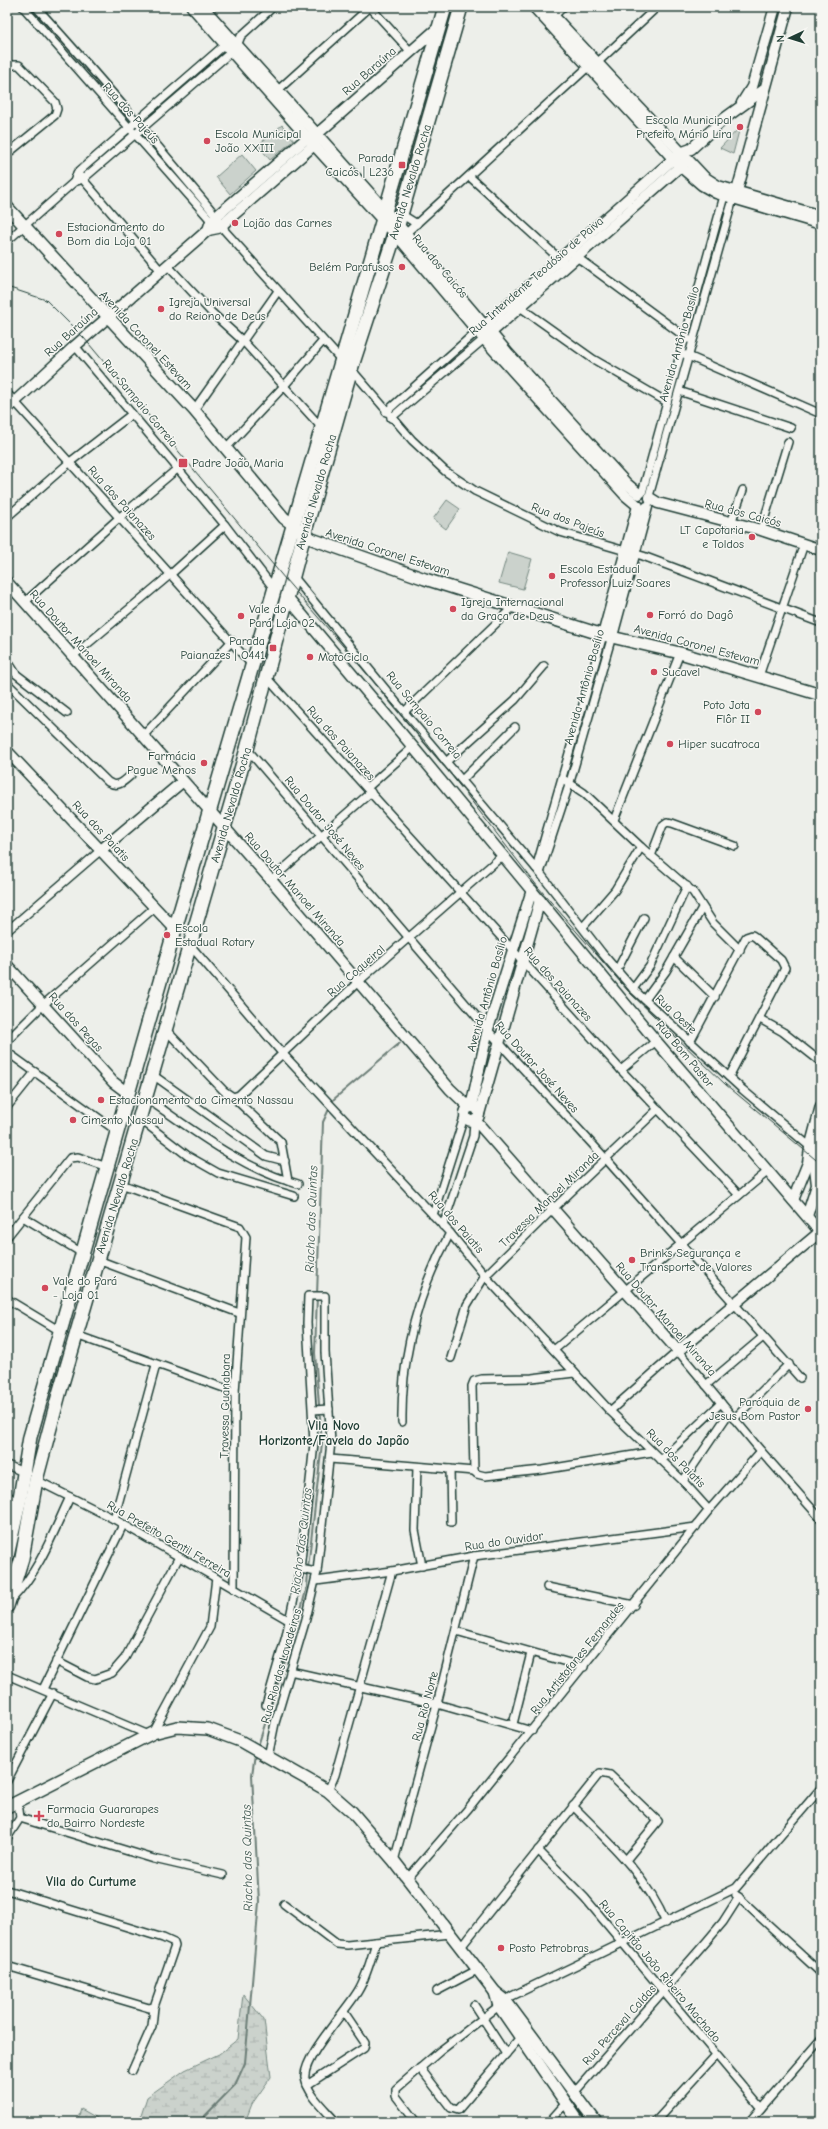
<svg xmlns="http://www.w3.org/2000/svg" width="828" height="2129" font-family="'Comic Neue',sans-serif">
<defs>
<pattern id="wetland-marsh" width="20" height="14" patternUnits="userSpaceOnUse"><rect width="20" height="14" fill="#cbd2cc"/><path d="M1 5h8M5 5V1M11 12h8M15 12V8" fill="none" stroke="#aeb5b0"/></pattern>
</defs>
<rect width="100%" height="100%" fill="#edefea"/>
<filter id="ink" filterUnits="userSpaceOnUse"><feTurbulence type="fractalNoise" baseFrequency=".025" numOctaves="2"/><feDisplacementMap in="SourceGraphic" scale="8" xChannelSelector="R" yChannelSelector="G"/><feConvolveMatrix kernelMatrix="1 2 1 2 8 2 1 2 1" color-interpolation-filters="sRGB"/></filter>
<g filter="url(#ink)">
<g fill="#cbd2cc" stroke="#758880">
<path d="M282,125l12,15 -24,20 -12,-15z"/>
<path d="M740,127l-7,27 -13,-6z"/>
<path d="M242,154l14,17 -26,23 -14,-17z"/>
<path d="M447,500l13,9 -14,20 -13,-10z"/>
<path d="M508,552l24,7 -9,30 -24,-6z"/>
</g>
<g fill="url(#wetland-marsh)" stroke="#758880">
<path d="M243,1994l21,26 7,57 -19,27 -7,18h-106l8,-25 38,-27 34,-16 19,-15z"/>
<path d="M81,2109l23,13h-27z"/>
</g>
<g fill="none" stroke-linecap="round" stroke-linejoin="round">
<g stroke="#6c7e77" stroke-width="2">
<path d="M332,1103l2,-4 66,-56"/>
<path d="M308,1568l14,-125 -7,-90 8,-231 7,-15"/>
<path d="M258,1746l38,-119 11,-40 1,-15"/>
<path d="M199,2122l36,-37 10,-22 14,-161 -7,-127 3,-21"/>
</g>
<g stroke="#1f3d34" stroke-width="10">
<g id="street">
<path d="M23,7l191,217"/>
<path d="M36,7c65,71 126,144 187,217l2,7 117,130"/>
<path d="M370,7l41,45"/>
<path d="M554,16l9,-9"/>
<path d="M598,62l59,-55"/>
<path d="M7,69l5,-4h7l36,37 2,7 -2,6 -48,39"/>
<path d="M277,91l93,-84"/>
<path d="M80,176l81,95"/>
<path d="M470,177l93,85"/>
<path d="M74,182l3,-9 151,-131"/>
<path d="M401,214l16,10"/>
<path d="M403,236l186,-170"/>
<path d="M7,241l67,-59 9,-3 148,-127 6,-6 4,-10 32,-29"/>
<path d="M574,255l114,84"/>
<path d="M168,266l43,46 33,30 78,86"/>
<path d="M517,305l76,54 74,43"/>
<path d="M75,346l150,179 50,65"/>
<path d="M686,355l135,59"/>
<path d="M351,369l61,71 33,31 30,20 85,41 83,24 178,67"/>
<path d="M679,391l112,37"/>
<path d="M7,393l245,272"/>
<path d="M194,410l84,-119"/>
<path d="M386,412l91,-81"/>
<path d="M391,418l93,-79"/>
<path d="M226,448l58,-62 39,-45"/>
<path d="M642,493l82,-297"/>
<path d="M649,496l84,-297"/>
<path d="M7,517l63,-55 62,-48"/>
<path d="M731,523l12,-33"/>
<path d="M761,530l27,-88"/>
<path d="M293,576l111,136 136,161 62,80 31,36 110,101 78,66"/>
<path d="M25,602l95,-85 57,-48"/>
<path d="M73,656l98,-82 54,-49"/>
<path d="M7,660l9,14 51,39"/>
<path d="M759,676l45,-132"/>
<path d="M267,678l354,392 118,125"/>
<path d="M7,683l101,99c10,6 15,0 23,-7"/>
<path d="M404,712l110,-106"/>
<path d="M143,736l89,-95"/>
<path d="M247,749l247,288 112,122 194,219"/>
<path d="M446,762l69,-62 29,-34"/>
<path d="M563,779l21,14 57,54 52,45 20,31 27,27"/>
<path d="M462,780l53,-53"/>
<path d="M367,788l46,-41"/>
<path d="M614,820l66,-167"/>
<path d="M651,856l12,-31 4,-3 5,1 63,23"/>
<path d="M536,868l67,-233"/>
<path d="M540,873l30,-91 42,-146"/>
<path d="M271,880l100,-88"/>
<path d="M583,927l32,-37 26,-43"/>
<path d="M7,931l94,-81"/>
<path d="M190,945l92,108 168,180 35,43 125,135 73,70 26,29"/>
<path d="M674,957l41,40"/>
<path d="M617,970l27,-52"/>
<path d="M633,989l17,-23 37,-80"/>
<path d="M645,1000l21,-29 36,-63"/>
<path d="M760,1019l23,13 38,30"/>
<path d="M166,1030l58,61 9,6 6,-2 119,-113 145,-127"/>
<path d="M7,1041l36,-36 112,-98"/>
<path d="M690,1042l56,-105 6,-2 3,2 26,23 4,8 -56,109"/>
<path d="M7,1052l111,80"/>
<path d="M621,1070l35,-29"/>
<path d="M153,1075l113,81 19,5"/>
<path d="M233,1097l48,45 7,39"/>
<path d="M146,1098c47,32 96,71 152,86"/>
<path d="M7,1107l28,-35"/>
<path d="M140,1119l48,37 30,17 76,23"/>
<path d="M121,1184l119,43 6,10 -11,155 -1,197"/>
<path d="M433,1215l32,-101"/>
<path d="M23,1217l59,36"/>
<path d="M443,1226l30,-90 1,-15"/>
<path d="M7,1237l63,-79 8,-1 29,10"/>
<path d="M98,1260l141,53"/>
<path d="M7,1299l53,32"/>
<path d="M76,1335l159,57"/>
<path d="M554,1350l213,-178"/>
<path d="M451,1358l16,-53 18,-29 68,-67 105,-100"/>
<path d="M574,1373l-42,5 -50,1 -8,2 -2,5 2,85 3,3 8,2 57,-6 110,-18"/>
<path d="M706,1385l57,-48"/>
<path d="M313,1410l16,-1"/>
<path d="M610,1411l68,-60 83,100 60,68"/>
<path d="M734,1419l55,-55"/>
<path d="M402,1422c-1,-66 16,-130 48,-189"/>
<path d="M330,1459l144,12"/>
<path d="M661,1460l60,-57"/>
<path d="M7,1465l16,7"/>
<path d="M417,1467l-2,63 7,36"/>
<path d="M450,1469l1,53"/>
<path d="M36,1480l78,39 176,102"/>
<path d="M683,1481l46,-68"/>
<path d="M7,1495l12,10"/>
<path d="M114,1519l42,-154"/>
<path d="M300,1569l17,3"/>
<path d="M316,1581l76,-10 82,-15 222,-29"/>
<path d="M547,1587l87,18"/>
<path d="M12,1599c28,-29 41,-66 58,-102"/>
<path d="M456,1631l128,36"/>
<path d="M56,1661l31,16 8,2 17,-6 13,-15 54,-101"/>
<path d="M290,1671l147,33 95,27"/>
<path d="M7,1675l142,60"/>
<path d="M43,1689l80,-164"/>
<path d="M266,1705l20,-69 14,-67 11,-97 3,-29 -7,-120 1,-27h17v56l6,90 -14,130 -11,47 -31,104 -7,34"/>
<path d="M513,1724l18,-71"/>
<path d="M153,1733l57,-106 6,-49"/>
<path d="M7,1781l46,-88"/>
<path d="M328,1791l7,-16 57,-204"/>
<path d="M573,1806c36,36 73,69 93,117"/>
<path d="M20,1818l134,41 69,16"/>
<path d="M7,1838l13,-20 -2,-16"/>
<path d="M538,1850l47,48 176,210"/>
<path d="M394,1861l43,-157 37,-148"/>
<path d="M408,1878l59,-68 242,-300 52,-59"/>
<path d="M7,1890l156,48 11,5 1,3 -19,55 -2,6 -5,1 -142,-42"/>
<path d="M736,1895l85,78"/>
<path d="M284,1904l53,40 10,1 103,-11"/>
<path d="M461,1947l139,-174 10,2 48,46 -32,39"/>
<path d="M437,1991l40,-21"/>
<path d="M474,2005l32,49"/>
<path d="M420,2068l31,40 7,2 65,-76"/>
<path d="M132,2071l20,-45 2,-19"/>
<path d="M307,2085l57,-37 1,-5 -21,-31"/>
<path d="M574,2093l133,-152 16,-19 16,-25"/>
<path d="M336,2122c-11,-13 -28,-27 -31,-44 -3,-20 42,-68 53,-87 9,-15 13,-32 18,-49"/>
<path d="M416,2122l-20,-26v-7l44,-38 72,-55 224,-108 85,-100"/>
<path d="M549,2122l16,-18"/>
<path d="M655,2122l61,-67"/>
<path d="M749,2122l72,-83"/>
</g>
</g>
<g stroke="#1f3d34" stroke-width="13">
<g id="secondary">
<path d="M192,7l122,138 86,94 84,100 141,156 12,10"/>
<path d="M203,7l206,230 98,115 120,132 12,10"/>
<path d="M534,7l147,160 21,18 14,8 105,31"/>
<path d="M545,7l159,170 14,9 103,30"/>
<path d="M742,103l10,-16 23,-80"/>
<path d="M737,191l51,-184"/>
<path d="M208,230l10,-2 5,-4 91,-79 1,-6"/>
<path d="M481,329l199,-176 11,-4 34,-31 40,-29"/>
<path d="M487,336l198,-174"/>
<path d="M7,409l68,-63 133,-116 3,-9 96,-83 9,-3 123,-108"/>
<path d="M650,498l8,5 103,27 60,20"/>
<path d="M7,582l264,298 179,209 19,18"/>
<path d="M288,598l125,149 243,294 165,192"/>
<path d="M603,635l35,-129"/>
<path d="M612,636l35,-129"/>
<path d="M7,751l168,178"/>
<path d="M101,850l81,-68"/>
<path d="M7,965l106,117 16,12"/>
<circle cx="472" cy="1114" r="7"/>
<path d="M471,1107l17,-78 44,-139"/>
<path d="M479,1114l61,-214"/>
<path d="M475,1120l203,231 142,-119"/>
<path d="M793,1200l15,-37 2,-15 11,-42"/>
<path d="M807,1216l10,-31 -3,-26 7,-26"/>
</g>
</g>
<g stroke="#1f3d34" stroke-width="14">
<g id="primary">
<path d="M7,207l187,203 90,108 28,21 113,40 178,56 77,18 141,42"/>
<path d="M7,1807l146,-74 24,-6 31,2 32,12 88,50 24,21 42,49 101,131 10,8 91,122"/>
<path d="M495,1992l4,14 80,116"/>
</g>
</g>
<g stroke="#1f3d34" stroke-width="16">
<g id="highway">
<path d="M7,1556l13,-58 10,-61 145,-508 270,-922"/>
<path d="M7,1606l15,-48 14,-78 23,-86 188,-645 55,-207 49,-173 47,-144 63,-218"/>
</g>
</g>
<use href="#street" stroke="#f6f6f2" stroke-width="7"/>
<use href="#secondary" stroke="#f6f6f2" stroke-width="10"/>
<use href="#primary" stroke="#f6f6f2" stroke-width="11"/>
<use href="#highway" stroke="#f6f6f2" stroke-width="13"/>
<path stroke="#1f3d34" stroke-width="1" d="M7,287l39,13 38,38 201,241 140,162 113,146 90,104 97,93 96,80"/>
</g>
</g>
<g fill="#d1495b" stroke="#f6f6f2" stroke-width="1.5">
<circle cx="740" cy="127" r="4"/>
<circle cx="207" cy="141" r="4"/>
<rect x="398" y="161" width="8" height="8" rx="2"/>
<circle cx="235" cy="223" r="4"/>
<circle cx="59" cy="234" r="4"/>
<circle cx="402" cy="267" r="4"/>
<circle cx="161" cy="309" r="4"/>
<rect x="178" y="458" width="10" height="10" rx="2"/>
<circle cx="752" cy="537" r="4"/>
<circle cx="552" cy="576" r="4"/>
<circle cx="453" cy="609" r="4"/>
<circle cx="650" cy="615" r="4"/>
<circle cx="241" cy="616" r="4"/>
<rect x="269" y="644" width="8" height="8" rx="2"/>
<circle cx="310" cy="657" r="4"/>
<circle cx="654" cy="672" r="4"/>
<circle cx="758" cy="712" r="4"/>
<circle cx="670" cy="744" r="4"/>
<circle cx="204" cy="763" r="4"/>
<circle cx="167" cy="935" r="4"/>
<circle cx="101" cy="1100" r="4"/>
<circle cx="73" cy="1120" r="4"/>
<circle cx="632" cy="1260" r="4"/>
<circle cx="45" cy="1288" r="4"/>
<circle cx="808" cy="1409" r="4"/>
<path d="M37 1810h4v4h4v4h-4v4h-4v-4h-4v-4h4z"/>
<circle cx="501" cy="1948" r="4"/>
</g>
<g text-anchor="middle" dominant-baseline="central" stroke-width="3" stroke-linejoin="round" paint-order="stroke">
<g font-size="12" fill="#1f3d34" stroke="#f6f6f2">
<text transform="translate(369 71) rotate(-41)">Rua Baraúna</text>
<text transform="translate(131 113) rotate(48)">Rua dos Pajeús</text>
<text transform="translate(410 182) rotate(-73)">Avenida Nevaldo Rocha</text>
<text transform="translate(440 266) rotate(50)">Rua dos Caicós</text>
<text transform="translate(536 276) rotate(-41)">Rua Intendente Teodósio de Paiva</text>
<text transform="translate(71 332) rotate(-42)">Rua Baraúna</text>
<text transform="translate(146 340) rotate(47)">Avenida Coronel Estevam</text>
<text transform="translate(679 344) rotate(-74)">Avenida Antônio Basílio</text>
<text transform="translate(140 403) rotate(50)">Rua Sampaio Correia</text>
<text transform="translate(316 492) rotate(-74)">Avenida Nevaldo Rocha</text>
<text transform="translate(122 503) rotate(48)">Rua dos Paianazes</text>
<text transform="translate(743 513) rotate(15)">Rua dos Caicós</text>
<text transform="translate(568 520) rotate(21)">Rua dos Pajeús</text>
<text transform="translate(388 552) rotate(18)">Avenida Coronel Estevam</text>
<text transform="translate(697 645) rotate(15)">Avenida Coronel Estevam</text>
<text transform="translate(81 646) rotate(48)">Rua Doutor Manoel Miranda</text>
<text transform="translate(584 687) rotate(-74)">Avenida Antônio Basílio</text>
<text transform="translate(424 715) rotate(50)">Rua Sampaio Correia</text>
<text transform="translate(341 743) rotate(48)">Rua dos Paianazes</text>
<text transform="translate(231 805) rotate(-74)">Avenida Nevaldo Rocha</text>
<text transform="translate(325 823) rotate(50)">Rua Doutor José Neves</text>
<text transform="translate(101 831) rotate(47)">Rua dos Paiatis</text>
<text transform="translate(295 889) rotate(49)">Rua Doutor Manoel Miranda</text>
<text transform="translate(356 971) rotate(-41)">Rua Coqueiral</text>
<text transform="translate(558 984) rotate(48)">Rua dos Paianazes</text>
<text transform="translate(487 994) rotate(-74)">Avenida Antônio Basílio</text>
<text transform="translate(676 1014) rotate(43)">Rua Oeste</text>
<text transform="translate(76 1022) rotate(48)">Rua dos Pegas</text>
<text transform="translate(685 1054) rotate(50)">Rua Bom Pastor</text>
<text transform="translate(537 1067) rotate(48)">Rua Doutor José Neves</text>
<text transform="translate(117 1196) rotate(-73)">Avenida Nevaldo Rocha</text>
<text transform="translate(549 1199) rotate(-44)">Travessa Manoel Miranda</text>
<text transform="translate(456 1222) rotate(49)">Rua dos Paiatis</text>
<text transform="translate(666 1319) rotate(49)">Rua Doutor Manoel Miranda</text>
<text transform="translate(225 1406) rotate(-89)">Travessa Guanabara</text>
<text transform="translate(676 1458) rotate(45)">Rua dos Paiatis</text>
<text transform="translate(169 1539) rotate(30)">Rua Prefeito Gentil Ferreira</text>
<text transform="translate(504 1541) rotate(-8)">Rua do Ouvidor</text>
<text transform="translate(577 1658) rotate(-51)">Rua Artistofanes Fernandes</text>
<text transform="translate(281 1666) rotate(-74)">Rua Rio das Lavadeiras</text>
<text transform="translate(425 1706) rotate(-75)">Rua Rio Norte</text>
<text transform="translate(660 1971) rotate(50)">Rua Capitão João Ribeiro Machado</text>
<text transform="translate(619 2025) rotate(-48)">Rua Perceval Caldas</text>
</g>
<g font-size="12" fill="#1f3d34" stroke="#f6f6f2" text-anchor="start">
<text x="732" y="120" text-anchor="end">Escola Municipal<tspan x="732" dy="14">Prefeito Mário Lira</tspan></text>
<text x="215" y="134">Escola Municipal<tspan x="215" dy="14">João XXIII</tspan></text>
<text x="394" y="158" text-anchor="end">Parada<tspan x="394" dy="14">Caicós | L236</tspan></text>
<text x="243" y="223">Lojão das Carnes</text>
<text x="67" y="227">Estacionamento do<tspan x="67" dy="14">Bom dia Loja 01</tspan></text>
<text x="394" y="267" text-anchor="end">Belém Parafusos</text>
<text x="169" y="302">Igreja Universal<tspan x="169" dy="14">do Reiono de Deus</tspan></text>
<text x="192" y="463">Padre João Maria</text>
<text x="744" y="530" text-anchor="end">LT Capotaria<tspan x="744" dy="14">e Toldos</tspan></text>
<text x="560" y="569">Escola Estadual<tspan x="560" dy="14">Professor Luiz Soares</tspan></text>
<text x="461" y="602">Igreja Internacional<tspan x="461" dy="14">da Graça de Deus</tspan></text>
<text x="249" y="609">Vale do<tspan x="249" dy="14">Pará Loja 02</tspan></text>
<text x="658" y="615">Forró do Dagô</text>
<text x="265" y="641" text-anchor="end">Parada<tspan x="265" dy="14">Paianazes | O441</tspan></text>
<text x="318" y="657">MotoCiclo</text>
<text x="662" y="672">Sucavel</text>
<text x="750" y="705" text-anchor="end">Poto Jota<tspan x="750" dy="14">Flôr II</tspan></text>
<text x="678" y="744">Hiper sucatroca</text>
<text x="196" y="756" text-anchor="end">Farmácia<tspan x="196" dy="14">Pague Menos</tspan></text>
<text x="175" y="928">Escola<tspan x="175" dy="14">Estadual Rotary</tspan></text>
<text x="109" y="1100">Estacionamento do Cimento Nassau</text>
<text x="81" y="1120">Cimento Nassau</text>
<text x="640" y="1253">Brinks Segurança e<tspan x="640" dy="14">Transporte de Valores</tspan></text>
<text x="53" y="1281">Vale do Pará<tspan x="53" dy="14">- Loja 01</tspan></text>
<text x="800" y="1402" text-anchor="end">Paróquia de<tspan x="800" dy="14">Jesus Bom Pastor</tspan></text>
<text x="47" y="1809">Farmacia Guararapes<tspan x="47" dy="14">do Bairro Nordeste</tspan></text>
<text x="509" y="1948">Posto Petrobras</text>
</g>
<g font-size="13" font-style="italic" fill="#3f5850" stroke="#f6f6f2">
<text transform="translate(311 1219) rotate(-88)">Riacho das Quintas</text>
<text transform="translate(301 1541) rotate(-83)">Riacho das Quintas</text>
<text transform="translate(247 1858) rotate(-91)">Riacho das Quintas</text>
</g>
<g font-size="13" font-weight="bold" fill="#1f3d34" stroke="#f6f6f2">
<text x="334" y="1425">Vila Novo<tspan x="334" dy="15">Horizonte/Favela do Japão</tspan></text>
<text x="91" y="1881">Vila do Curtume</text>
</g>
</g>
<rect width="828" height="2129" fill="none" stroke="#f6f6f2" stroke-width="24"/>
<rect x="12" y="12" width="804" height="2105" fill="none" stroke="#1f3d34" stroke-width="1.5" filter="url(#ink)"/>
<g transform="translate(790 38) rotate(266)" stroke="#f6f6f2" stroke-width="3" paint-order="stroke">
<path d="M0-3L7 15L0 10L-7 15Z" fill="#1f3d34"/>
<text y="-6" font-size="11" font-weight="bold" text-anchor="middle" fill="#1f3d34">N</text>
</g>
</svg>
